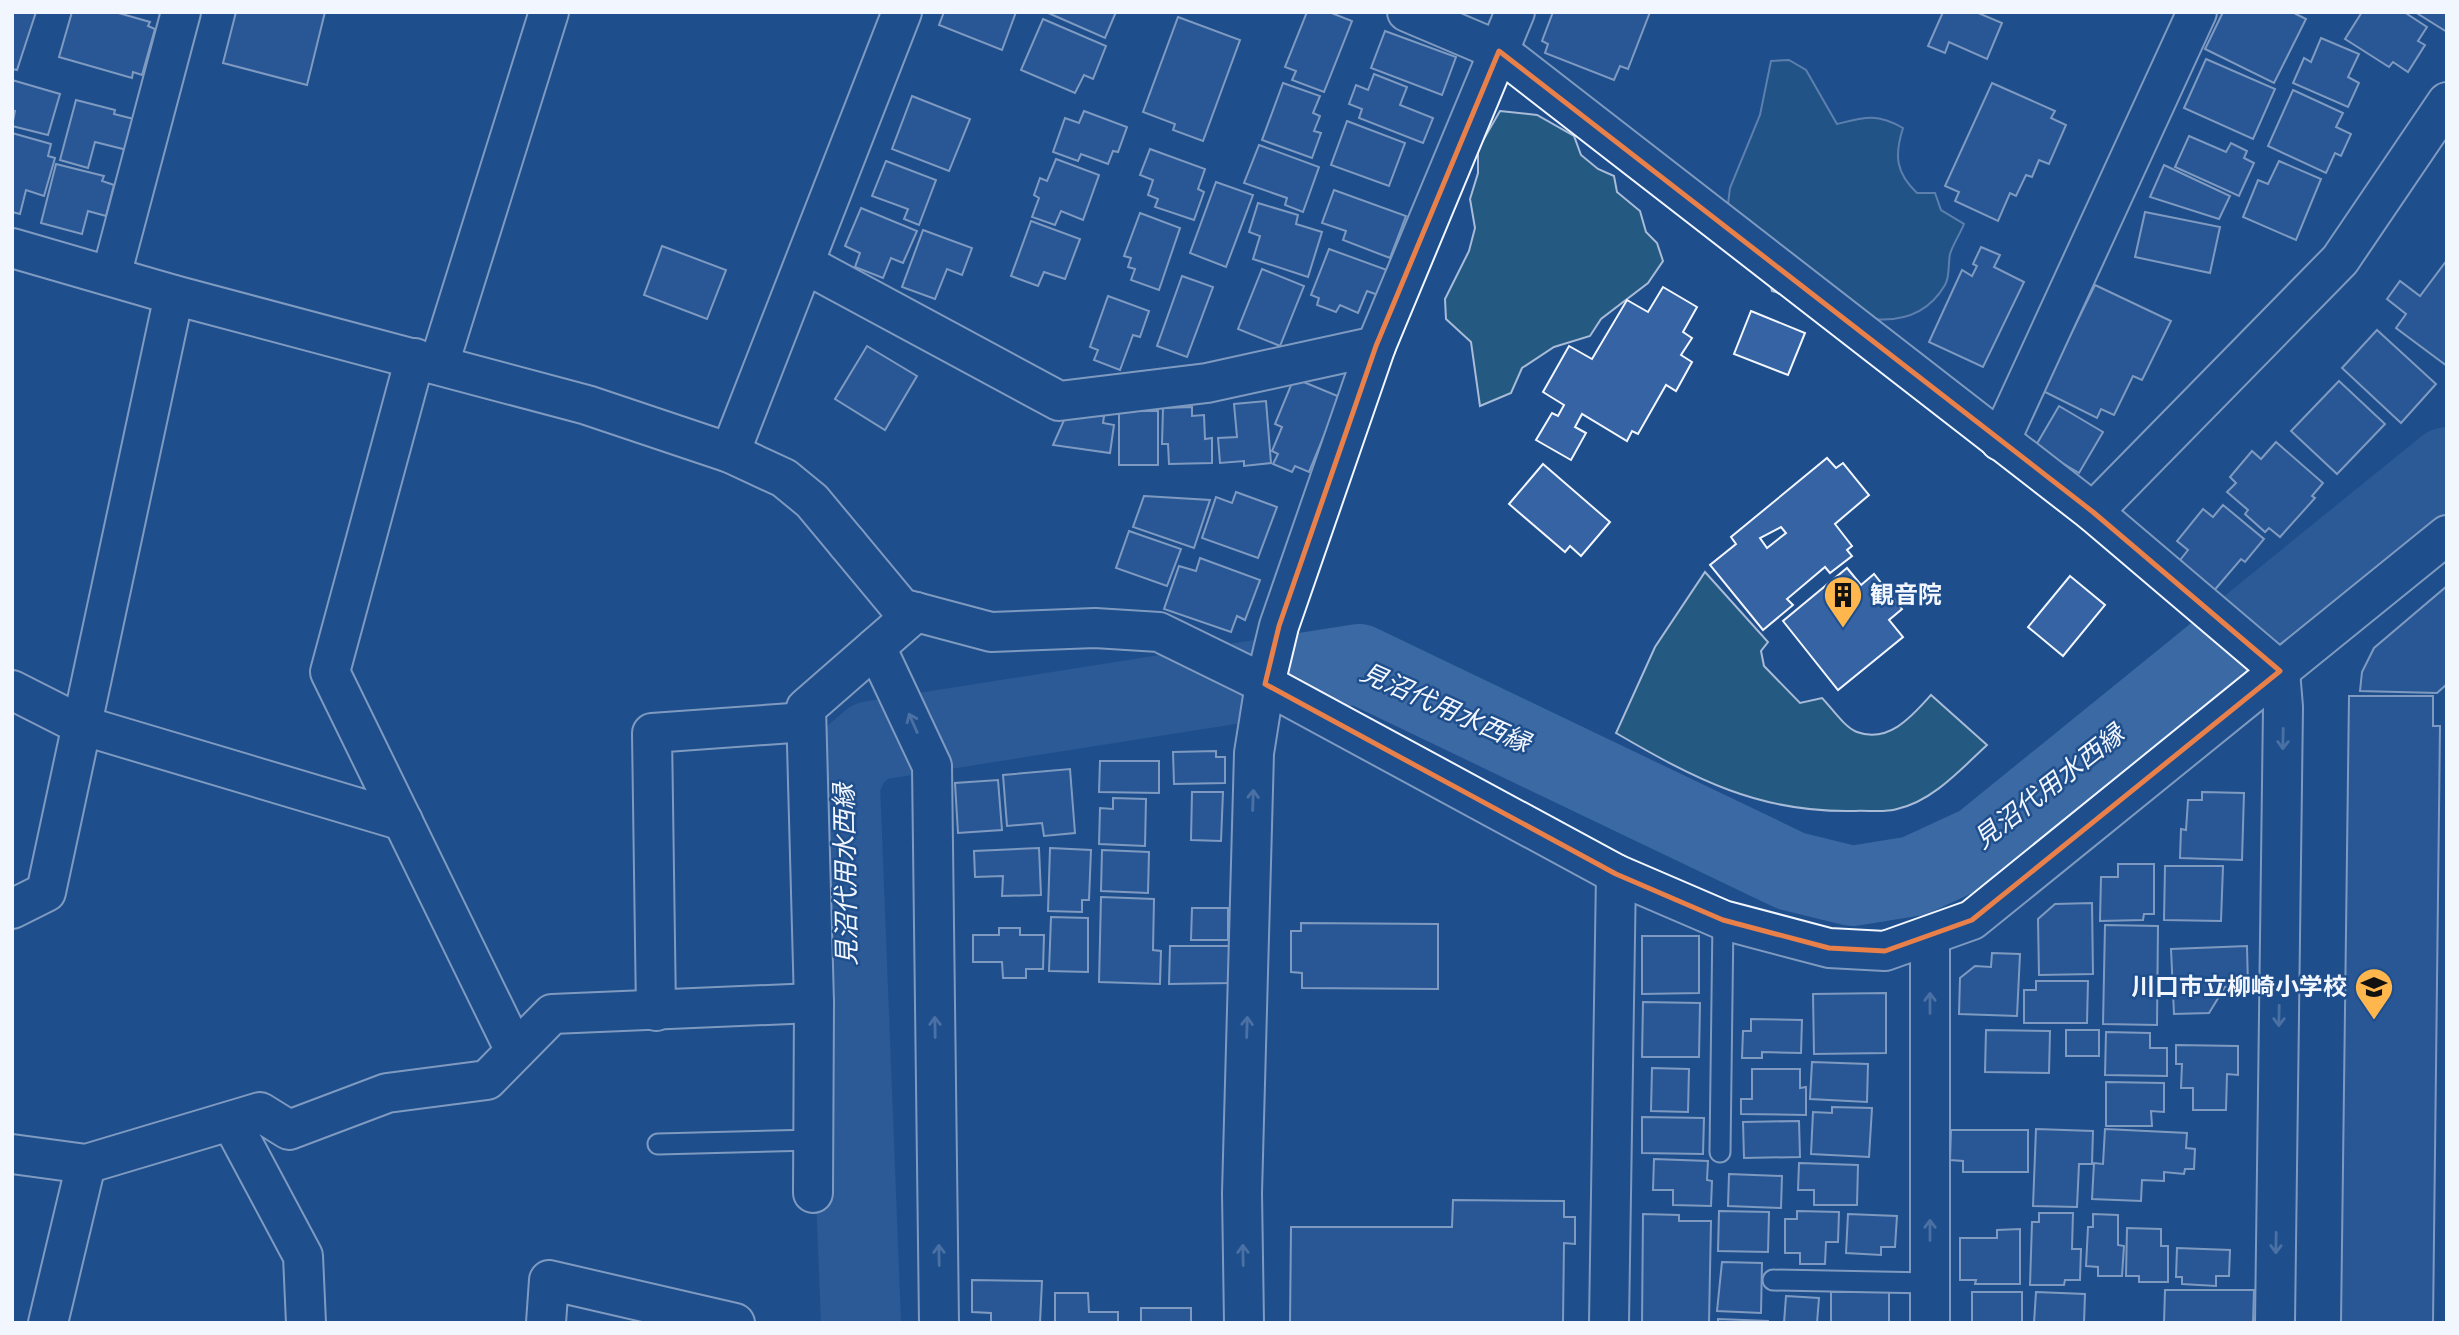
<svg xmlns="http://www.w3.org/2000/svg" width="2459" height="1335" font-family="Karla,'Noto Sans JP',sans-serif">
<rect width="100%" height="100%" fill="#1f4e8c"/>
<g fill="#245a82" stroke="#a8bbd7" stroke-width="2">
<path d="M1789,60l17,10 31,54c28,-7 40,-11 66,4 -9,28 -7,45 14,65h18l6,17 23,14c-4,10 -11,20 -14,30 -2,9 0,23 -5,31 -38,65 -120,21 -173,6l-15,-54 -21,-18 -8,-15 2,-16 30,-73 11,-54z"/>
<path d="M1500,111l37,4 37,21 7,19 17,14 16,7 3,16 23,19 6,21 11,11 6,18 -15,22 -47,36 -11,17 -36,11 -32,21 -11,25 -31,13 -9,-64 -25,-23 -1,-20 24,-48 6,-23 -5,-29 8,-26v-24z"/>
<path d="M1705,572l63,70 -7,9 3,15 36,37 22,-5c9,9 23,30 35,34 32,12 56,-17 74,-37l56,50c-26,24 -54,56 -90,64 -13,4 -30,1 -43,2 -95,2 -159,-32 -238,-78l39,-86z"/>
</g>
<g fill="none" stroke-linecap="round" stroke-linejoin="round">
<path stroke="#3b69a3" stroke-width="80" d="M861,1323l-21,-539 10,-25 21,-18 488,-77 432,207 61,15 62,-10 67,-31 466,-378"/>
</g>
<g fill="#3563a3" stroke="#f2f6ff" stroke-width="2" fill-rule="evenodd">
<path d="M12,12h24l-19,58 -5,-1z"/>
<path d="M72,12h43l35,10 -2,4 7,3 -13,46 -9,-3 -1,6 -73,-21z"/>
<path d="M236,12h89l-18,73 -84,-22z"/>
<path d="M944,12h72l-14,38 -63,-25z"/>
<path d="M1046,12h70l-11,26z"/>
<path d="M1307,12h22l23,9 -28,71 -32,-12 4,-9 -11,-4z"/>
<path d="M1553,12h97l-22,57 -8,-3 -6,14 -69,-27 3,-9 -6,-3z"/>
<path d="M1943,12h33l26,11 -15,36 -38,-17 -4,11 -17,-7z"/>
<path d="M2223,12h69l14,7 -32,64 -69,-34z"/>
<path d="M2362,12h42l23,15 -9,14 7,4 -17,27 -15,-10 -4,5 -44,-28z"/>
<path d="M2415,12h32v20z"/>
<path d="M1178,17l62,23 -37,101 -30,-11 2,-6 -32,-12z"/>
<path d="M1043,19l63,27 -13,33 -9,-4 -9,18 -54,-23z"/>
<path d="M1385,31l71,26 -14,38 -71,-27z"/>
<path d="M2321,38l38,16 -11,23 11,6 -11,24 -55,-24 11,-25 7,4z"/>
<path d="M2206,59l69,30 -22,50 -69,-31z"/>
<path d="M1374,74l33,13 -7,18 33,13 -10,25 -64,-25 3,-9 -13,-5 7,-19 12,5z"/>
<path d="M12,80l48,14 -12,41 -36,-9 3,-15 -3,-1z"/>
<path d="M1283,83l37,13 -7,17 7,3 -6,15 7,2 -9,25 -50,-18z"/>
<path d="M1992,83l63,28 -4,7 15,7 -17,39 -10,-4 -7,17 -6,-2 -10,21 -6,-3 -12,28 -43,-20 4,-9 -14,-6z"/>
<path d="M2293,90l50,23 -7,14 15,7 -10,22 -6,-3 -9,20 -58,-27z"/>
<path d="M912,96l58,23 -21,52 -57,-22z"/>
<path d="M76,100l39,10 -1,4 20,5 -7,31 -32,-8 -7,26 -28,-8z"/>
<path d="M1084,111l43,16 -9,25 -5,-1 -5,13 -27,-10 -3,7 -25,-9 12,-34 14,5z"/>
<path d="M1347,121l58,22 -16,43 -58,-21z"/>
<path d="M12,133l39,11 -3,12 7,2 -11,38 -18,-6 -6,24 -8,-2z"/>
<path d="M2189,136l37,16 5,-9 16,8 -3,7 10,5 -15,33 -64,-29z"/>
<path d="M1259,145l60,22 -16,45 -18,-7 2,-7 -43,-15z"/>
<path d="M1150,149l55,20 -7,20 6,3 -10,28 -39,-13 3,-8 -10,-4 5,-15 -13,-5z"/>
<path d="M1056,159l43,16 -16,45 -22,-9 -6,14 -23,-8 7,-19 -5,-3 6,-17 7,3z"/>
<path d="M886,161l50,19 -17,45 -15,-6 4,-10 -36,-13z"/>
<path d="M2279,161l42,18 -25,61 -53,-23 15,-37 10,4z"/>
<path d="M56,164l48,12 -2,5 12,4 -8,31 -18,-5 -6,23 -41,-11z"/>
<path d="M2164,165l66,31 -11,23 -69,-22z"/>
<path d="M1216,182l37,13 -27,72 -36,-14z"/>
<path d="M1334,190l72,26 -16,42 -47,-18 3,-9 -24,-8z"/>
<path d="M1258,203l40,12 -2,9 26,8 -14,45 -55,-18 7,-23 -11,-4z"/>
<path d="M861,208l56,23 -14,32 -12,-5 -8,20 -28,-11 5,-14 -15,-7z"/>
<path d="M2145,212l75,15 -10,46 -75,-16z"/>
<path d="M1140,213l40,15 -21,62 -28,-10 4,-11 -7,-2 3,-9 -7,-2z"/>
<path d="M1031,221l49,18 -15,40 -21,-7 -6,14 -27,-10z"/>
<path d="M923,230l49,18 -10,27 -15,-6 -12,30 -33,-12z"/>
<path d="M662,246l64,24 -19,49 -63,-24z"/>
<path d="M1981,247l19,8 -6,12 30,15 -41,85 -54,-25 33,-72 10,6 5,-10 -4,-2z"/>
<path d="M1329,249l58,21 -9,25 -11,-4 -9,22 -18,-8 -4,7 -19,-7 2,-7 -8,-3z"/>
<path d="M2447,260v106l-51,-38 10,-14 -19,-15 13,-18 20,15z"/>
<path d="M1262,269l42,17 -24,60 -42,-17z"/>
<path d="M1182,276l31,11 -26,70 -30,-11z"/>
<path d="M2095,285l76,36 -29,59 -9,-4 -19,39 -13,-6 -4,9 -54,-27z"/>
<path d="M1663,287l34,20 -14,25 9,6 -11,17 11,7 -16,29 -10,-6 -28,49 -6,-3 -5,10 -45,-27 -7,13 11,6 -15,27 -35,-20 16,-27 6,3 6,-11 -21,-13 26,-46 23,13 35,-59 21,12z"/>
<path d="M1108,296l41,15 -9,26 -7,-2 -13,35 -26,-10 4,-10 -8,-3z"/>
<path d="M1751,311l54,22 -17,42 -54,-21z"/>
<path d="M2377,330l59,54 -35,39 -59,-55z"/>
<path d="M867,346l50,30 -32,54 -50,-31z"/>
<path d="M1294,378l46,19 -31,75 -14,-6 -3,6 -19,-8 5,-10 -6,-3 10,-24 -7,-3z"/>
<path d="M2339,381l46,43 -48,50 -46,-43z"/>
<path d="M1266,401l5,62 -27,3v-5l-24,2 -2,-25 19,-1 -3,-33z"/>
<path d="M2059,406l44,26 -24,41 -44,-26z"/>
<path d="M1192,407v9l12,-1 1,24 7,-1v25l-43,1 -1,-20h-6l1,-36z"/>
<path d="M1068,411l36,5 -1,7 11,2 -4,28 -57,-8z"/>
<rect x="1119" y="411" width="39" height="54"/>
<path d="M2276,442l47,41 -11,13 3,2 -35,39 -11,-9 -4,4 -20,-18 3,-4 -21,-18 9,-9 -6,-6 22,-26 9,8z"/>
<path d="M1827,458l9,10 7,-5 26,32 -34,29 17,22 -5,4 5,6 -22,17 -5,-6 -38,32 6,6 -30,25 -53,-65 26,-21 -5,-7zM1781,527l5,6 -19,15 -7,-10z"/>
<path d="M1543,464l67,58 -29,34 -11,-10 -5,6 -56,-48z"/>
<path d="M1236,492l41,15 -19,51 -56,-20 14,-41 16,6z"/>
<path d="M1144,496l66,4 -16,48 -61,-21z"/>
<path d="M2223,505l41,34 -19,23 -4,-3 -29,34 -35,-29 11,-14 -11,-9 26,-32 10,8z"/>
<path d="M1129,531l52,18 -14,37 -51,-18z"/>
<path d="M1200,558l60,22 -15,40 -8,-4 -6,16 -67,-23 15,-43 17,5z"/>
<path d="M1847,568l14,17 13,-11 28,35 -13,11 14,17 -65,53 -55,-69z"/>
<path d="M2070,576l35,29 -42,51 -35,-29z"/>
<path d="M2447,586v98l-10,9 -77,-2 2,-19 12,-24z"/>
<path d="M2349,696h84v30h7l-7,597h-92z"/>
<path d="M1216,751v6h9v26l-51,1 -1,-32z"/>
<path d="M1100,761h59v32l-60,-1z"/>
<path d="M1070,769l5,64 -31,3 -2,-13 -35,3 -4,-51z"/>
<path d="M998,780l4,50 -44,3 -3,-50z"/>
<path d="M1192,792h31l-2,49 -30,-1z"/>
<path d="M2202,792l42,1 -2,67 -62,-2 1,-29 5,1 2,-30h14z"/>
<path d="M1113,798l33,1 -1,47 -46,-2 1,-36 13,1z"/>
<path d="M1039,848l2,47 -39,1 1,-20 -28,1 -1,-26z"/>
<path d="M1050,848l41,2 -2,50h-7v12l-34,-1z"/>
<path d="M1102,850l47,2 -1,41 -47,-2z"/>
<path d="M2118,864h36v50h-10l-1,6 -43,1 1,-44h17z"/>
<path d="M2165,866h58l-2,55 -57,-1z"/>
<path d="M1101,897l53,2 -1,51 8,1 -1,33 -61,-2z"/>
<path d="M2092,903l1,71 -54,1 -1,-56 17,-15z"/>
<path d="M1192,908h36v32h-37z"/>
<path d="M1051,917l37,1v54l-39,-1z"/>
<path d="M1301,923l137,1v65l-136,-1v-15l-11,-1v-41h10z"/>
<path d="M2105,925l53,1 -1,99 -54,-1z"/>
<path d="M999,928h21v7h24l-1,34h-17v9h-23l-1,-16h-29v-27h26z"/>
<path d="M1642,936h57v57l-57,1z"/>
<path d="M1170,946h61v37l-62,1z"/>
<path d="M2247,946l1,40 -23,1 -16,26 -35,1 -3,-65z"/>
<path d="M1992,953l28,1 -3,62 -58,-2 1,-36 15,-12 16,1z"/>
<path d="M2036,981h52l-1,42h-63v-33h12z"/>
<path d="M1886,993v60l-72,1 -1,-60z"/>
<path d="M1643,1002l57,1 -1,54h-57z"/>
<path d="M1751,1019l51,1 -1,33 -39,-1v6h-20l1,-27h8z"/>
<path d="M1986,1030l64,1 -1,42 -64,-1z"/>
<rect x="2066" y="1030" width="33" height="26"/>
<path d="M2106,1032l44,1v15h17v28l-62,-1z"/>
<path d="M2176,1045l62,1v29l-11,-1 -1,36h-33v-22h-12l1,-24h-6z"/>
<path d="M1812,1062l56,2 -1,38 -57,-3z"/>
<path d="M1652,1068l37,1 -1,43 -37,-1z"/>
<path d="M1752,1069h48v19l6,-1v28l-65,-1v-15h11z"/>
<path d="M2106,1082l58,1v29l-13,-1 1,15h-46z"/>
<path d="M1832,1107l40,1 -3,49 -58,-3 2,-42 19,1z"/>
<path d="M1642,1117l62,1 -1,36 -61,-1z"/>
<path d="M1799,1121l1,36 -56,1 -1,-36z"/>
<path d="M2036,1129l57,2 -1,33h-13l-2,43 -44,-1z"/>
<path d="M2105,1129l82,4 -1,15 9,1 -1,20h-9l-1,5 -20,-2v9l-22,-1 -1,21 -49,-2 2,-36 9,1z"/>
<path d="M1951,1130h77v42h-65v-11l-13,-1z"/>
<path d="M1654,1159l54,2 -1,19 5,1 -1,25 -38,-1v-15h-20z"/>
<path d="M1799,1163l59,2 -1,40h-43v-15h-16z"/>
<path d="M1729,1174l53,2 -1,32 -53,-2z"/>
<path d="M1453,1200l111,1v16h11v27l-11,-1 -1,80h-273l1,-96h161z"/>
<path d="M1719,1211l50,1 -1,40 -50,-1z"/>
<path d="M1797,1211l42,1 -1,30h-12l-1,22h-25v-11h-15v-34h12z"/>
<path d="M2039,1213h34l-1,36h9l-1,31h-15l-1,5h-34l2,-63h7z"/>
<path d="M1643,1214l36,1v6h32l-2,102h-67z"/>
<path d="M1848,1214l49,2 -2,31h-14v8l-35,-2z"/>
<path d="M2093,1214l25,1v30l6,1 -2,30h-24v-9l-12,-1 2,-39h5z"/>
<path d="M2127,1228l34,1v17h7v36h-29v-6h-13z"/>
<path d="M2020,1229v55h-45l1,-4h-16v-42h37v-8z"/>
<path d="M2177,1248l53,2 -1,26h-13v10l-34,-2v-7h-6z"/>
<path d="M1722,1262l40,1 -1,50 -44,-2z"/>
<path d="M972,1280l70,1 -2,42h-49v-10l-19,-1z"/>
<path d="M2165,1290h89l-1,33h-89z"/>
<rect x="1831" y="1292" width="58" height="31"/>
<rect x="1972" y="1292" width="50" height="31"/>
<path d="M2036,1292l49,2 -1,29h-50z"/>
<path d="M1055,1293h33l1,19h29v11h-63z"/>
<path d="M1786,1296l33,2 -2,25h-33z"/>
<rect x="1141" y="1308" width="50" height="15"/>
<path d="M1718,1319l50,2v2h-50z"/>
</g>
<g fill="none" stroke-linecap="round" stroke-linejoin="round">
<g stroke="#f2f6ff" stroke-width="23">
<g id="lane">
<path d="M658,1144l156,-4"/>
<path d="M1720,1152l3,-232"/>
<path d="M1773,1280l157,3"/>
</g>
</g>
<g stroke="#f2f6ff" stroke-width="42">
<g id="street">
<path d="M1407,12l92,39 594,461 187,159 3,36 -8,616"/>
<path d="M12,248l162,47 413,110 143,48 54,25 28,23 35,42"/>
<path d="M805,264l254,137 148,-18 169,-37"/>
<path d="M111,276l70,-264"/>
<path d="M415,358l-85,314 185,379"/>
<path d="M439,364l110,-352"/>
<path d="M2000,441l197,-429"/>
<path d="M730,453l172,-441"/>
<path d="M2093,512l247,-252 107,-158"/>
<path d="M876,647l56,119 7,557"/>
<path d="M12,690l69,35 322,96"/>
<path d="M12,909l34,-17 128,-597"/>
<path d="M656,1011l-4,-278 154,-11"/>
<path d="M232,1123l71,133 3,67"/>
<path d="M12,1154l74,10 174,-52 29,18 98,-37 100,-13 65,-66 262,-11"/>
<path d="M813,1193l1,-190 -8,-295 110,-96"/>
<path d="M48,1323l38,-159"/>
<path d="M546,1323l3,-43 186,43"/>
<path d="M1244,1323l-2,-130 12,-440 11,-69 14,-58 97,-280 139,-334"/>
<path d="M1609,1323l7,-449"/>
<path d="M1930,1323v-386"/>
</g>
</g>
<g stroke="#f2f6ff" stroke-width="42">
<path id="secondary" d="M847,543l54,65 90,24 104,-4 64,4 106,52 351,190 107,46 106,28 56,3 87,-31 475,-385"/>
</g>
<use href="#lane" stroke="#1f4e8c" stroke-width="19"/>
<use href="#street" stroke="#1f4e8c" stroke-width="38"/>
<use href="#secondary" stroke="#1f4e8c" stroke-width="38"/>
</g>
<defs><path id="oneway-shaft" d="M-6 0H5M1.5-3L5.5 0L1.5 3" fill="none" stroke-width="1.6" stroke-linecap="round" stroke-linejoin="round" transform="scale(1.75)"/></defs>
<g stroke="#7e9ac0">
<use href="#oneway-shaft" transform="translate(913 723) rotate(-114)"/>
<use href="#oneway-shaft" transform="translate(2283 739) rotate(91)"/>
<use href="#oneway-shaft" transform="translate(1253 800) rotate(-88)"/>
<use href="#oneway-shaft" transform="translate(1930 1003) rotate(-90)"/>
<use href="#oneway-shaft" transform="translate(2279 1016) rotate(91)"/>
<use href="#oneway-shaft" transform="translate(935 1027) rotate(-91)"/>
<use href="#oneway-shaft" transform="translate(1247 1027) rotate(-88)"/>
<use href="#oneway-shaft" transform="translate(1930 1230) rotate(-90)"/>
<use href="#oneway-shaft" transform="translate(2276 1243) rotate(91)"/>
<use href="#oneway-shaft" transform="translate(939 1255) rotate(-91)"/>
<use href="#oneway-shaft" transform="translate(1243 1255) rotate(-91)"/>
</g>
<path d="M0 0H2459V1335H0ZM1499,51l594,461 187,159 -308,249 -87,31 -56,-3 -106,-28 -107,-46 -351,-190 14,-58 97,-280z" fill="#1f4e8c" fill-opacity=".55" fill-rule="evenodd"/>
<path fill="none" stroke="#ea8049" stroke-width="5" stroke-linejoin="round" d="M1499,51l594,461 187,159 -308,249 -87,31 -56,-3 -106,-28 -107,-46 -351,-190 14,-58 97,-280z"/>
<defs>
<g id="building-pin" transform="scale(2.0125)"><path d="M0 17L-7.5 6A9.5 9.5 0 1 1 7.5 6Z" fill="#ffb74d" stroke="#1f4e8c"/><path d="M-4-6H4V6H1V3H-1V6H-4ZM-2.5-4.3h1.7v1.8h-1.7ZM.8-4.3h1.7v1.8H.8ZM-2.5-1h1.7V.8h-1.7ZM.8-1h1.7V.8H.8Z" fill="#111"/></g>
<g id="school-pin" transform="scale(2.0125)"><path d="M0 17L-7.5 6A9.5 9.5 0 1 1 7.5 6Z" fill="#ffb74d" stroke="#1f4e8c"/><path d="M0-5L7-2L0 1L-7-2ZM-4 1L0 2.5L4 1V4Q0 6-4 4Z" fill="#111"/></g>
</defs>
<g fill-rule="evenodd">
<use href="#building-pin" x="1843" y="595"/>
<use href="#school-pin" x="2374" y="987"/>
</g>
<g text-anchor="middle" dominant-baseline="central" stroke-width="5" stroke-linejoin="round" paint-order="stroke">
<g font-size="24" font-weight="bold" fill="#f2f6ff" stroke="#1f4e8c" text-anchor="start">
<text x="1870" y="595">観音院</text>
<text x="2347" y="987" text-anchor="end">川口市立柳崎小学校</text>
</g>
<g font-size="26" font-style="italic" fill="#f2f6ff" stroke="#1f4e8c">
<text transform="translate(1445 708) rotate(24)">見沼代用水西縁</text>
<text transform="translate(2049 787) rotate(-38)">見沼代用水西縁</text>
<text transform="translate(846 875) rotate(-91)">見沼代用水西縁</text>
</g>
</g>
<rect width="2459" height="1335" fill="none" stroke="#f2f6ff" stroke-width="28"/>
</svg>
